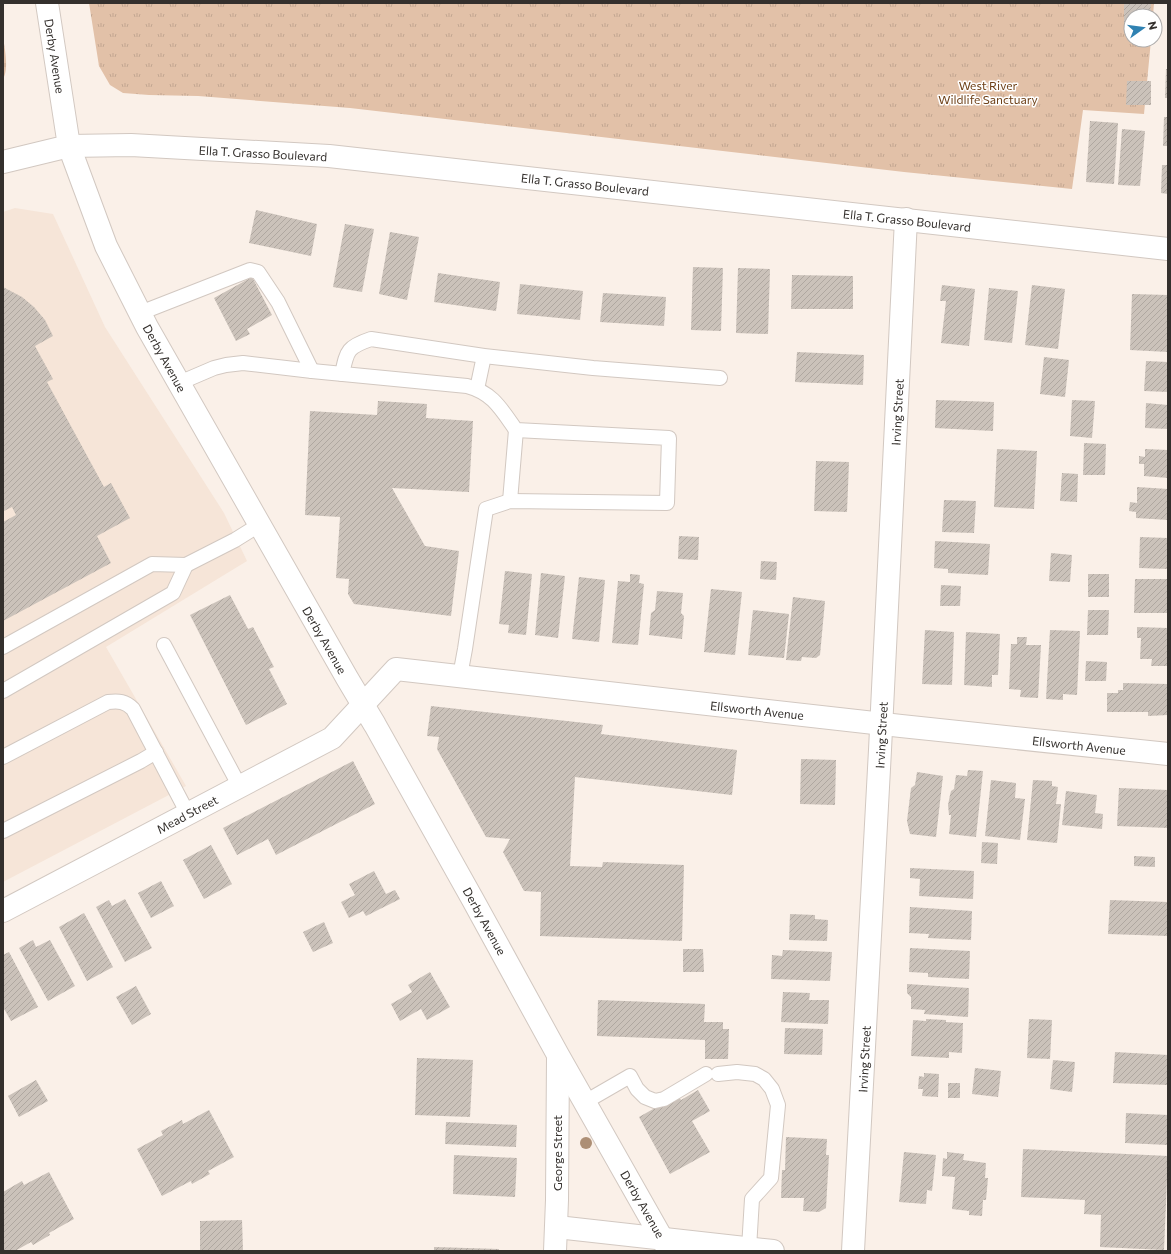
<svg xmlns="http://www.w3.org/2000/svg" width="1171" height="1254" font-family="Commissioner,sans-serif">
<defs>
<pattern id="park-tufts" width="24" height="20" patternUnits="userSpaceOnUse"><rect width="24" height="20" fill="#e2c1a8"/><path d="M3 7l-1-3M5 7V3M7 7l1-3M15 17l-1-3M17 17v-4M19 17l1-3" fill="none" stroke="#c2a691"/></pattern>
<pattern id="building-hatch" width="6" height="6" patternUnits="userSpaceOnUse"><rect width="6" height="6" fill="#cbc2ba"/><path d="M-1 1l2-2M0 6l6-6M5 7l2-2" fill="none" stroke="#afa7a0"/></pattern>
</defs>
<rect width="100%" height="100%" fill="#faf0e8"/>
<path fill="#f6e5d8" d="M15,208l38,6 52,113 119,186 23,48 -141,86 80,139 -183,96v-670z"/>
<g fill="url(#park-tufts)">
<path d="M89,3h1065l-1,13h-22v24h20l-7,74 -61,-4 -11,79 -168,-17 -554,-64 -152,-12 -49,-1 -26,-2 -13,-8 -11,-19z"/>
<path d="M3,38c2,11 6,32 0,41z"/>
</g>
<g fill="url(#building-hatch)">
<path d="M1124,3h27l-1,13h-19v9h-7z"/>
<path d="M1166,69h2v29h-3z"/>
<path d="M1127,81h24v24h-25z"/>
<path d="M1164,117h4v29h-5z"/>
<path d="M1090,121l28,2 -4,61 -28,-2z"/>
<path d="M1122,129l23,2 -5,55 -22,-1z"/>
<path d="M1162,165h6v29l-7,-1z"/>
<path d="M256,210l61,14 -6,32 -62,-13z"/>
<path d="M345,224l29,5 -12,63 -29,-5z"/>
<path d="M390,232l29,5 -12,63 -28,-6z"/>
<path d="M693,267l30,1 -2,63 -30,-1z"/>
<path d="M738,268l32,1 -2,65 -32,-1z"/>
<path d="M438,273l62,9 -4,29 -62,-9z"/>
<path d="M792,275l61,1v33h-62z"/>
<path d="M252,277l20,38 -25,14 3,5 -14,7 -22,-43z"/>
<path d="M520,284l63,7 -3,29 -63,-6z"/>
<path d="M942,285l33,4 -6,57 -28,-3 5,-42h-6z"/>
<path d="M1032,285l33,4 -7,60 -33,-4z"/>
<path d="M3,287l19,10 12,10 11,13 8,16 -18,10 18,33 -6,3 57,105 7,-4 19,35 -33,18 14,27 -108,58v-99l13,-7 -4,-8 -8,4 -1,-1z"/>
<path d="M989,288l29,3 -6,52 -28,-3z"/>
<path d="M603,293l63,4 -2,29 -64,-4z"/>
<path d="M1132,294l36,1v57l-38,-2z"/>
<path d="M797,352l67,3 -1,30 -68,-3z"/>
<path d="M1044,357l25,3 -4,37 -25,-3z"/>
<path d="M1146,361l22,1v30l-24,-1z"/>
<path d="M936,400l58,2 -1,29 -58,-3z"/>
<path d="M1072,400l23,1 -3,37 -22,-2z"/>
<path d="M378,401l49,3 -1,14 47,3 -4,71 -77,-4 33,58 34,5 -8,65 -97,-12 -6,-10 1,-15 -13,-1 4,-61 -35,-2 5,-104 67,4z"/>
<path d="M1146,403l22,2v24l-23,-1z"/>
<path d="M1084,443l22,1 -1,31h-22z"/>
<path d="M997,449l40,2 -3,58 -40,-2z"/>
<path d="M1145,449l23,1v28l-24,-2v-12h-5v-8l6,1z"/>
<path d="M816,461l33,1 -2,50 -33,-1z"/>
<path d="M1062,473l16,1 -1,28 -17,-1z"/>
<path d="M1137,487l31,2v31l-32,-2v-6l-7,-1 1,-9 7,1z"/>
<path d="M944,500l32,1 -2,32 -32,-1z"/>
<path d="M679,536l20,1 -1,23 -20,-1z"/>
<path d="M1140,537l28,1v31l-29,-1z"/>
<path d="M935,541l55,3 -2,31 -40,-2v-4l-14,-1z"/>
<path d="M1051,553l21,2 -2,27 -21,-1z"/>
<path d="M761,561l16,1 -1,18 -16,-1z"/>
<path d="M505,571l27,3 -6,61 -18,-2 1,-8 -10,-1z"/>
<path d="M541,573l24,3 -7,62 -23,-3z"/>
<path d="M630,574l10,1 -1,8 5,1 -6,61 -26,-2 6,-62 12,1z"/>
<rect x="1088" y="574" width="21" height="23"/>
<path d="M579,577l26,3 -6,62 -27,-3z"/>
<path d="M1135,579h33v34h-34z"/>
<path d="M941,585l20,1 -1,20h-20z"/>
<path d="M711,589l31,3 -7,63 -31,-3z"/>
<path d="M657,591l26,2 -2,20 3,3 -2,23 -33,-4 2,-22 4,-3z"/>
<path d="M230,595l18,34 5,-2 21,40 -5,2 18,35 -41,21 -56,-110z"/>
<path d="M793,597l32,4 -5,54 -4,3 -14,-1 -1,4 -15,-1z"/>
<path d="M753,610l36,4 -5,44 -36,-3z"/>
<path d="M1088,610h21l-1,25h-21z"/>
<path d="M1137,627l31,1v38h-17l1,-7h-12l1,-21h-4z"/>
<path d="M925,630l29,2 -2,53 -30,-1z"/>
<path d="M1050,630l30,1 -3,64 -14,-1v6l-17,-1z"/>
<path d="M966,632l34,2 -2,41h-6v12l-28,-2z"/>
<path d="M1017,637h10l-1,8h15l-3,53 -18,-1 1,-7 -12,-1 2,-45h6z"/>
<path d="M1086,661l21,1 -1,19h-21z"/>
<path d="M1123,683l45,1v31l-20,1v-4h-41v-19h11v-3h5z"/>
<path d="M431,706l172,19 -2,9 136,16 -5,45 -157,-18 -5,89 32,1 1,-5 81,3 -2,76 -142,-5 1,-44 -17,-1 -21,-39 7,-13 -24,-2 -49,-88 2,-12 -12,-1z"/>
<path d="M801,759l35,1 -1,45 -35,-1z"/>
<path d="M353,761l22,43 -99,51 -8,-16 -31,16 -14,-27z"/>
<path d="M968,770l15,1 -7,66 -27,-3 2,-19h-2l-1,-10 2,-10 1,-4 3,-2 2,-14 11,1z"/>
<path d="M917,772l26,4 -7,61 -26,-3 -3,-13 4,-33 4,-3z"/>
<path d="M991,780l25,3 -1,15 10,1 -5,41 -35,-4z"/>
<path d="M1033,780l19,1v5l6,1 -2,17h5l-4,39 -30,-3z"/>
<path d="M1119,788l49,2v38l-51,-2z"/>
<path d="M1066,791l31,4 -2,18 8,1 -1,15 -40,-4z"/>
<path d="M982,842l16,1 -1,21 -16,-1z"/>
<path d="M211,845l21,39 -28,15 -21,-39z"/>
<path d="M1134,856l21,1v10l-21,-1z"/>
<path d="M910,868l64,3 -1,28 -54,-3 1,-17 -10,-1z"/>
<path d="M374,871l12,23 9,-4 5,9 -34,17 -3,-5 -14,7 -8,-16 14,-7 -6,-11z"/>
<path d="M161,881l13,25 -23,12 -13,-25z"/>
<path d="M125,899l27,49 -27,14 -29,-55 13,-7 3,6z"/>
<path d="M1110,900l58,2v34l-60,-2z"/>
<path d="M910,907l62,4 -1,29 -43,-2 1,-4 -20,-1z"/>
<path d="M84,913l29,54 -26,14 -28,-54z"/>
<path d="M790,914l25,1v4l13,1 -1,21 -38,-1z"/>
<path d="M324,922l9,21 -20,9 -10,-20z"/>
<path d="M33,940l3,7 14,-7 25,46 -27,15 -29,-53z"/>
<path d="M910,948l60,3 -1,28 -41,-2v-4l-19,-1z"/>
<path d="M683,949h20l1,23h-21z"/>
<path d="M783,950l49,2 -2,29 -59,-2 1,-24 10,1z"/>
<path d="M9,952l29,55 -27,14 -8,-14v-52z"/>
<path d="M430,972l20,35 -23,13 -6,-11 -21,12 -9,-17 21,-12 -4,-7z"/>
<path d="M907,984l62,4 -1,29 -44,-3 1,-4 -14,-1v-12l-4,-4z"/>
<path d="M136,986l15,28 -19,11 -16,-28z"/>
<path d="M783,992l27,1 -1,7h20l-1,24 -47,-2z"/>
<path d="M598,1000l107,4 -1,18h19v7h6l-1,30h-23v-19l-108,-4z"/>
<path d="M926,1019l20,1v2l17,1 -1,30 -13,-1v6l-38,-2 2,-36 13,1z"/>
<path d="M1029,1019l23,1 -2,39 -23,-1z"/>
<path d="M785,1028l38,1 -1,26 -38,-1z"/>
<path d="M1115,1052l53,3v30l-55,-2z"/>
<path d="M417,1058l56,2 -3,57 -55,-2z"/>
<path d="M1053,1060l22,2 -3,30 -22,-3z"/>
<path d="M975,1068l26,3 -3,26 -26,-3z"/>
<path d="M924,1073l15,1 -1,23 -16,-1 1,-7h-5l1,-13 5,1z"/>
<path d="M36,1080l12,21 -29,16 -11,-21z"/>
<rect x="948" y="1083" width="12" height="15"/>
<path d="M698,1090l12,21 -18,10 18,31 -40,22 -31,-57 39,-22 3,5z"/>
<path d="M209,1110l25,47 -26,14 2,3 -18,10 -1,-3 -29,15 -25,-47 26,-14 -2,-4 21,-11 1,4z"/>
<path d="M1126,1113l42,2v30l-43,-2z"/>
<path d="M446,1122l71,3 -1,22 -71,-3z"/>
<path d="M786,1137l41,2 -1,16h3l-3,53 -7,4 -16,-1 1,-13h-23l1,-28h3z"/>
<path d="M1023,1149l145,7 -4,94 -64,-3 1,-32 -17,-1 1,-14 -64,-3z"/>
<path d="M904,1152l32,3 -4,36 -5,-1 -1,14 -27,-2z"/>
<path d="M947,1152l17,2 -1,6 23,3 -1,15h3l-2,22h-3l-1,16 -13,-1v-4l-17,-2 3,-32 -13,-1 1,-18 4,1z"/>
<path d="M454,1155l63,3 -2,39 -62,-3z"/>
<path d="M49,1172l25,47 -25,14 1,2 -17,10 -2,-3 -16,9h-12v-59l19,-11 2,4z"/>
<path d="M242,1220l1,31h-43v-30z"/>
<path d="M434,1247l65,2v2h-65z"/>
</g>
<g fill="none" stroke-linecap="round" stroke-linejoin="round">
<g stroke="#d2c8c1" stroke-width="16">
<g id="service">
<path d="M140,313l110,-43 8,2 20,30 34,69"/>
<path d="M342,374c5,-23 5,-27 29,-35l113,17 109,12 127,10"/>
<path d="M179,383l35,-15 12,-3 17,-2 69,8 155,15c26,7 34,23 49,44l153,8 -2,65 -157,-2 -24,8 -21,140 -5,27"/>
<path d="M477,389l7,-33"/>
<path d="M510,501l6,-71"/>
<path d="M164,645l76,142"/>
<path d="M3,647l149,-83 34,1 49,-25 24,-15"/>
<path d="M3,691l170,-98 13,-28"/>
<path d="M3,757l105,-55c11,-1 17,-1 25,7l55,105"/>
<path d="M3,831l138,-70 15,-9"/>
<path d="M718,1074l19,-2 18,2 9,5 8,10 6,16 -7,73 -19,21 -3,49"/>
<path d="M585,1102l45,-26 7,13 8,8 10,4 9,-2 42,-25"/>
</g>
</g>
<g stroke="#d2c8c1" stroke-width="24">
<g id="minor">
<path d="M3,911l329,-173 64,-69 505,57 267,28"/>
<path d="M557,1227l216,24"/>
<path d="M853,1251l27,-501 26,-531"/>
</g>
</g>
<g stroke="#d2c8c1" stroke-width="24">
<g id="secondary">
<path d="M69,146l37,100 41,81 200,351 28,47 98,175 85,155 111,196"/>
<path d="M555,1251l2,-51 1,-143"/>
</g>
</g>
<g stroke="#d2c8c1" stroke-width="24">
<path id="primary" d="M69,146l62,-1 198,11 839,93"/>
</g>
<g stroke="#d2c8c1" stroke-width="24">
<path id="trunk" d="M3,162l66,-16 -22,-143"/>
</g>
<use href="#service" stroke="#fff" stroke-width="14"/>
<use href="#minor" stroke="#fff" stroke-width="22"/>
<use href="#secondary" stroke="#fff" stroke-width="22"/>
<use href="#primary" stroke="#fff" stroke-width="22"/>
<use href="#trunk" stroke="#fff" stroke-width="22"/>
</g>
<circle fill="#ad8f75" cx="586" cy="1143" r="6"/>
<g text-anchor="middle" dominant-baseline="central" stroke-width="3" stroke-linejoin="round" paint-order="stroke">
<g font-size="12" fill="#34302d" stroke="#fff">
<text transform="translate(55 56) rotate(81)">Derby Avenue</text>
<text transform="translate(263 153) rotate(3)">Ella T. Grasso Boulevard</text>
<text transform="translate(585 184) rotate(6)">Ella T. Grasso Boulevard</text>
<text transform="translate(907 220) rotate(6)">Ella T. Grasso Boulevard</text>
<text transform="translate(165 358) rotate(61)">Derby Avenue</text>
<text transform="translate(897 412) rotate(-87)">Irving Street</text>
<text transform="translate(325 640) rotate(60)">Derby Avenue</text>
<text transform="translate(757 710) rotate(6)">Ellsworth Avenue</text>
<text transform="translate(881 735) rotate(-87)">Irving Street</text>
<text transform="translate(1079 745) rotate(6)">Ellsworth Avenue</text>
<text transform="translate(187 814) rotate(-28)">Mead Street</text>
<text transform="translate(485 921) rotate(61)">Derby Avenue</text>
<text transform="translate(864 1059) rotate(-87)">Irving Street</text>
<text transform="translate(557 1153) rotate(-90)">George Street</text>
<text transform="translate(643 1204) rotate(60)">Derby Avenue</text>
</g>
<g font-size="12" fill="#6e4017" stroke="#fff">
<text x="988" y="85">West River<tspan x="988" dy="14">Wildlife Sanctuary</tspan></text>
</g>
</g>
<rect width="1171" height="1254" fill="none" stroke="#34302d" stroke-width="8"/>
<g transform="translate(1143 28) rotate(76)"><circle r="19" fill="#ffffff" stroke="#aeacab"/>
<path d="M0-3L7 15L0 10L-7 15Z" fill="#3082b2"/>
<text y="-6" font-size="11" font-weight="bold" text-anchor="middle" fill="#34302d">N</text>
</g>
</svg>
